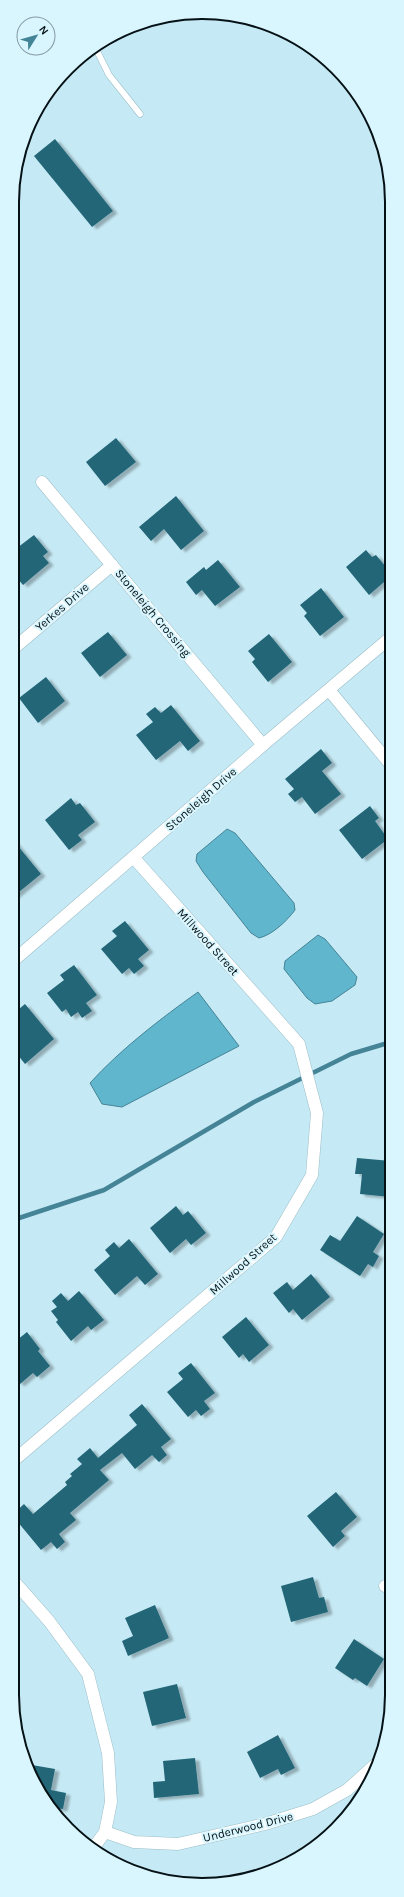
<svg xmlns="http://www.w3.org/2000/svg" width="404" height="1897" font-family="Karla,sans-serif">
<defs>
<filter id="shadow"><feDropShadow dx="4.5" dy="2.5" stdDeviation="1" flood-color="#0004"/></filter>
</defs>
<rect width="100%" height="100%" fill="#c6eaf5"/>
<g fill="#60b6cd" stroke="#458496">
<path d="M227,829l8,4 59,70 1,7c-8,11 -23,25 -36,28l-8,-5 -48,-61 -7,-11 1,-7z"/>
<path d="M318,935l7,4 32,38 -2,8 -23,16 -17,3 -8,-6 -23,-29 1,-8z"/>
<path d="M198,992l41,54 -117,61 -20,-3 -12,-21c31,-34 70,-64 108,-91z"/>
</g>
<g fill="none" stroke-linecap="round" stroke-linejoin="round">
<path stroke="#458496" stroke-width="4.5" d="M13,1220l91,-30 150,-88 97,-48 40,-12"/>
</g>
<g fill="#236677" filter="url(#shadow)">
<path d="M55,139l58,72 -21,16 -58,-71z"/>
<path d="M116,438l20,24 -31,24 -19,-24z"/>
<path d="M176,496l28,35 -23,19 -17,-21 -13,12 -12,-14z"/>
<path d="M34,535l14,17 -5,4 6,7 -26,22 -10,-12v-22z"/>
<path d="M366,550l6,7 4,-2 15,18v3l-22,19 -23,-28z"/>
<path d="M218,560l22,27 -25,19 -13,-16 -6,5 -10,-13 18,-15 2,3z"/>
<path d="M321,588l23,29 -24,19 -16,-20 3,-3 -7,-8z"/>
<path d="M108,632l19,23 -27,22 -19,-24z"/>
<path d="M269,634l23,28 -24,20 -16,-20 3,-3 -7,-8z"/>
<path d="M46,677l19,24 -27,22 -19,-25z"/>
<path d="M171,705l29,36 -12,10 -8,-10 -24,19 -20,-25 17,-13 -7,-8 9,-7 6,6z"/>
<path d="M321,749l11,14 -10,8 19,23 -26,20 -13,-17 -7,5 -7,-8 6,-5 -9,-10z"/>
<path d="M71,798l5,7 4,-2 15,19 -17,13 4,5 -13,10 -24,-30z"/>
<path d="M370,806l9,12 -4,3 13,18 -26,20 -23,-29z"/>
<path d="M13,840l28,34 -28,23z"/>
<path d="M125,921l24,29 -11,9 6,7 -10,8 -5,-6 -7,6 -21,-25 16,-13 -5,-5z"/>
<path d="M74,965l23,30 -11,8 6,8 -10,7 -4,-6 -7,5 -5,-8 -4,3 -15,-19 17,-13 -4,-5z"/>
<path d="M25,1004l29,35 -29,25 -12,-15v-21l6,-5 -6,-9z"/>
<path d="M357,1158l34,3v36l-31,-3 2,-20h-7z"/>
<path d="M176,1206l7,9 5,-4 18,22 -15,12 -5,-6 -16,14 -20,-25z"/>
<path d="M357,1216l27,18 -11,18 6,4 -6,11 -5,-3 -8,12 -40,-26 10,-15 10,6z"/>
<path d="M129,1239l29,35 -13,11 -8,-9 -22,19 -21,-25 16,-14 -5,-6 9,-8 5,6z"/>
<path d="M311,1274l19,23 -28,23 -9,-11 -4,4 -16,-20 14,-11 6,8z"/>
<path d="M79,1291l25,29 -13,10 -3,-4 -17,15 -15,-19 2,-2 -7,-9 6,-4 -5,-6 9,-8 7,8z"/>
<path d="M246,1317l23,28 -20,17 -6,-8 -4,4 -17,-21z"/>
<path d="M27,1332l13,17 -2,2 12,15 -13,11 -4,-4 -13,11 -8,-8v-32z"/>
<path d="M191,1363l24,30 -11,8 6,8 -9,7 -5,-6 -8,7 -21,-25 16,-13 -5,-6z"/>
<path d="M142,1404l29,35 -10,8 6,8 -8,7 -7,-7 -17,14 -13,-16 -22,17 9,10 -39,33 6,7 -17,14 6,8 -8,7 -6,-7 -10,8 -29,-35 12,-11 9,10 34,-29 -2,-3 7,-6 -2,-2 12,-10 -5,-5 13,-11 8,10 39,-33 -8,-10z"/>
<path d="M336,1492l21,25 -16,14 4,5 -12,11 -26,-31z"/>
<path d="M313,1577l6,21 5,-1 4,15 -37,10 -10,-36z"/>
<path d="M155,1605l14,33 -41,18 -6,-15 11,-5 -8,-18z"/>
<path d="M354,1639l30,20 -17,27 -12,-8 -2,2 -18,-12z"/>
<path d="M177,1684l9,34 -34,8 -9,-34z"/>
<path d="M278,1735l17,33 -14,7 -3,-6 -18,9 -13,-26z"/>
<path d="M195,1758l4,36 -45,4 -1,-16 12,-1 -2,-20z"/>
<path d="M26,1764l29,5 -4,21 15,3 -3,16 -10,-1 -27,-40z"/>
</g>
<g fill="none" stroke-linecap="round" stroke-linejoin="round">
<g stroke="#9bbec8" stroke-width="7">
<path id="service" d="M95,47l14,28 31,39"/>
</g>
<g stroke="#9bbec8" stroke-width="13">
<g id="minor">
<path d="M42,482l221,263"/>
<path d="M13,649l99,-84"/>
<path d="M329,690l62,75"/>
<path d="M13,961l250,-216 128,-108"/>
<path d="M12,1462l264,-225 36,-62 5,-62 -18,-69 -165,-186"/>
<path d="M12,1579l37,42 39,53 20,79 3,49 -6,30 -11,15"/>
<path d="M385,1586l6,2"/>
<path d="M105,1832l29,10 44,2 87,-20 48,-15 34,-19 30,-27"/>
</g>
</g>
<use href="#service" stroke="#fff" stroke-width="6"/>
<use href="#minor" stroke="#fff" stroke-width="12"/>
</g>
<g text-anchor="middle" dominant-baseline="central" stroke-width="4" stroke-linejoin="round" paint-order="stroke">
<g font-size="12" fill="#051115" stroke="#d9f6fe">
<text transform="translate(62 607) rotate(-41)">Yerkes Drive</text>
<text transform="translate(153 613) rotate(50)">Stoneleigh Crossing</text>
<text transform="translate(201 799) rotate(-41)">Stoneleigh Drive</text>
<text transform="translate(208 942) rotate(48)">Millwood Street</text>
<text transform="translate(243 1264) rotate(-42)">Millwood Street</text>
<text transform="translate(248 1827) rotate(-14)">Underwood Drive</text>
</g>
</g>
<path d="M0 0H404V1897H0ZM202 19H202A183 183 0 0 1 385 202V1695A183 183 0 0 1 202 1878H202A183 183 0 0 1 19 1695V202A183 183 0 0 1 202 19Z" fill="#d9f6fe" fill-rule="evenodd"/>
<path fill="none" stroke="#051115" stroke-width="2" d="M202 19H202A183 183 0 0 1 385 202V1695A183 183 0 0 1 202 1878H202A183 183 0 0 1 19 1695V202A183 183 0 0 1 202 19Z"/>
<g transform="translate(36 36) rotate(53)"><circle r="19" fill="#d9f6fe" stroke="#849aa1"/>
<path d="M0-3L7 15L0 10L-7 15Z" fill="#438597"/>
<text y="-6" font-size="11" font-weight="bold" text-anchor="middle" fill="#051115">N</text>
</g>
</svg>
